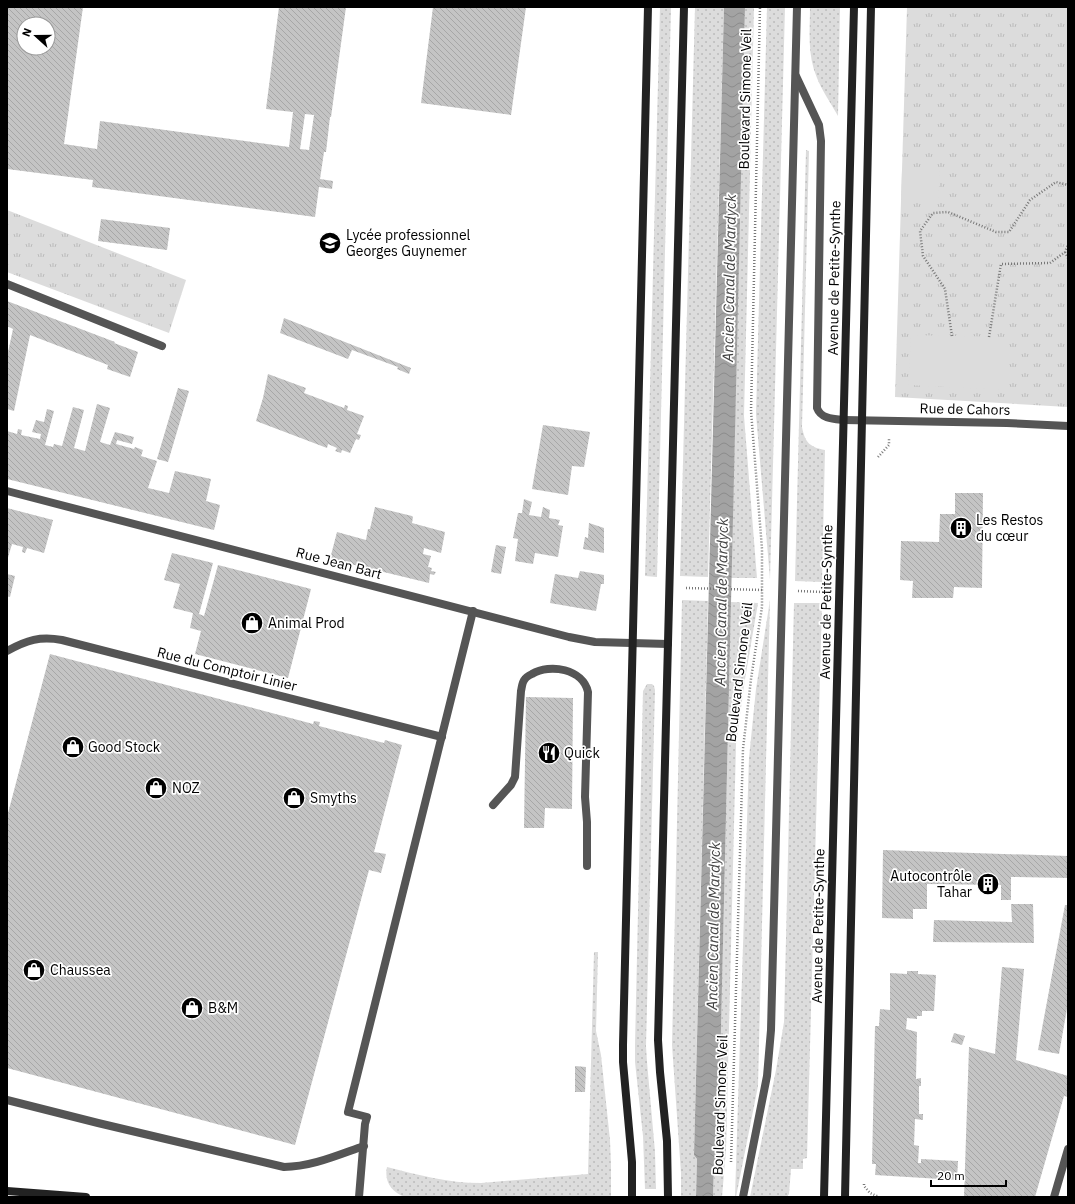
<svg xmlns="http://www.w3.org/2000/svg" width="1075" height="1204" font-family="'IBM Plex Sans',sans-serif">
<defs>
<pattern id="grass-dots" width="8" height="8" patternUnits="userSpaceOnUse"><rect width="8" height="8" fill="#dcdcdc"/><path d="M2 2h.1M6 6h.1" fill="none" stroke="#bbb" stroke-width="1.8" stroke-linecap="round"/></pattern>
<pattern id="park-tufts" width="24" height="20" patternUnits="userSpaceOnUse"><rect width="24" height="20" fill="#dcdcdc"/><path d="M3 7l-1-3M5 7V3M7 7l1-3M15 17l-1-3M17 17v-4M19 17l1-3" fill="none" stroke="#bbb"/></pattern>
<pattern id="water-waves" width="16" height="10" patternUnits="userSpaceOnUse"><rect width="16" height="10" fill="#a3a3a3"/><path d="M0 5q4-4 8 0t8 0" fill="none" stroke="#8b8b8b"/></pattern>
<pattern id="building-back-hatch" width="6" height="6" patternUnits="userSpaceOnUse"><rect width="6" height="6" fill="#c4c4c4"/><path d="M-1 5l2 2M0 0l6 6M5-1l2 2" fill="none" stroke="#a7a7a7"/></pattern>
</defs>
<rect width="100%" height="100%" fill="#fff"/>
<g fill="url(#grass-dots)">
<path d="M660,7h11l-14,570 -12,-1z"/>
<path d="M695,7h29l-16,570 -28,-1z"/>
<path d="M745,7h9l-10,409 13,162h-26z"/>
<path d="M767,7h18l-15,572 -14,-165z"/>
<path d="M810,7h30l-2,109c-7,-13 -16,-25 -21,-38 -10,-23 -7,-47 -7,-71z"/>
<path d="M806,150l3,1 -7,276c3,16 8,20 23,23l-3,132 -27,-1z"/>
<path d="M682,600l26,1 -14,554 3,4 -1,38h-15v-24l-9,-128z"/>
<path d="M770,600l-12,486 -22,111h-1l14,-439 7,-69z"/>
<path d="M731,602l27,1 -13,76 -9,65 -10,405 -4,48h-9l1,-36 4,-5z"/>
<path d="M794,603h28l-15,555 -4,1v10h-12l-2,25 -2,3h-37l26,-127 8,-48z"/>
<path d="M647,684h5l2,2 1,4 -9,356 1,16 8,90 1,37h-11l-2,-53 -8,-74v-17l8,-354z"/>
<path d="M594,952h4l-2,79 5,24 9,85 1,26v31h-206c-14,-5 -21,-16 -18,-30 32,8 60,16 94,16l107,-9z"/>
</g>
<g fill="url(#park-tufts)">
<path d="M907,7h161v400l-173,-10z"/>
<path d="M7,210l179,70 -17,53 -162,-61z"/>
</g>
<g fill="#dcdcdc">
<path d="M902,171h38l-2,30 -37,-1z"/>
<path d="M911,335l94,2v53l-97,-5z"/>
</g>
<path fill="url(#water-waves)" d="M724,7h21l-27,1149 -4,5 -1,36h-17l1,-38 -3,-4z"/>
<g fill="url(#building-back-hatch)" fill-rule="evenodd">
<path d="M7,7h76l-19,137 33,5 3,-28 189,26 4,-35 -27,-3 13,-102h67l-15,110h-1l-4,35h-2l-4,27 13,2 -1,8 -13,-2 -4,30 -223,-30 1,-7 -86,-11zM24,24h24v24h-24zM305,114l9,1 -5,35 -9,-1z"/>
<path d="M433,7h93l-15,108 -90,-12z"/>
<path d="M101,219l69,9 -3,22 -69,-9z"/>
<path d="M7,301l108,41 -1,1 24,9 -8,25 -23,-8 1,-4 -78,-30 -16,76 -7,-2v-52l6,-28 -6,-3z"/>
<path d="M284,318l127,50 -2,6 -12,-5 1,-2 -46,-17 -4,9 -68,-26z"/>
<path d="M268,374l38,14 -2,5 40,15 1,-3 3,1 -1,4 17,6 -7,18 4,1 -2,5 -3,-1 -6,14 -8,-3 -1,3 -6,-2 2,-3 -9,-4 -1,4 -71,-27 7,-23z"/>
<path d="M178,388l11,3 -21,71 -11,-3z"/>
<path d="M97,404l13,4 -10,34 10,3 5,-13 19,5 -2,7 -15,-4 -1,4 18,5 1,-2 8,3 -2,6 16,5 -9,27 21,5 6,-22 36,8 -5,22 14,4 -6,25 -207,-51v-48l10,3 1,-5 4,1 -1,5 19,4 1,-5 -9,-2 4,-12 8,2 3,-13 7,2 -9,34 8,2 1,-3 8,2 11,-39 11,3 -10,38 11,3z"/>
<path d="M543,425l47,7 -6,35 -12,-1 -4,29 -36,-6z"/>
<path d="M955,493h28l-1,95 -28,-1 -1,11h-41l1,-17 -13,-1 1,-39 38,1 1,-28h15z"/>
<path d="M524,499l8,3 -3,13 12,2 2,-10 7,3 -1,8 11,2 -2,5 5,1 -5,31 -23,-4 -2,11 -18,-3 3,-22 -5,-1 5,-25h4z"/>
<path d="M375,507l37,9 1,1 -1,6 33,9 -4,21 -17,-5 -1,6 8,2 -3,11 4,1 -1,3 5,1 -2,3 -4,-1 -1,9 -99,-24 7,-27 29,8 2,-11h2z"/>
<path d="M7,508l46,12 -9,33 -17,-5 -2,5 -3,-1 1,-5 -11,-3 -5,17z"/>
<path d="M589,523l15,5v25l-21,-4 2,-12 3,1z"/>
<path d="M496,545l10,2 -5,27 -10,-2z"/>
<path d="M172,553l41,10 -14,51 5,2 14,-51 93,24 -23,89 -93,-24 6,-23 -11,-3 3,-15 -20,-5 7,-24 -16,-4z"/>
<path d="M580,571l24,4v9h-3l-5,27 -46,-8 5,-29 23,4z"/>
<path d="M7,574l8,2 -5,21 -3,-1z"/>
<path d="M50,654l263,70 1,-3 6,1 -1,4 65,17 1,-3 17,5 -28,107 12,2 -5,19 -12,-3 -74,275 -288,-77v-251z"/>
<path d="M526,697l47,1 -1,111 -27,-1 -1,20h-20z"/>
<path d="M883,850l185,6v22l-57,-1v23h-10v-15l-74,-1v25h-14v10l-31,-1z"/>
<path d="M1011,904h22l1,39 -101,-1 1,-22 78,2z"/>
<path d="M1065,905h3v98l-9,51 -21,-4z"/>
<path d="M1002,967l22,2 -8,91 52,16v21l-4,-1 -29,101h-71l5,-150 26,7z"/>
<path d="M907,971h11v3l18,1 -2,36h-12v5h-5v3l-10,-1 -1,11 11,3 -1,47 5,-1v8h-2v28h4v6l-8,-1 -1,26 5,1 -1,17h3v-4l37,2 -1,19 -82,-5 1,-11h-4l3,-138h4l1,-17 10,1v-37l17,1z"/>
<path d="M954,1033l11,3 -3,9 -11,-3z"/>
<path d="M575,1066l11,1 -1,25h-10z"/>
</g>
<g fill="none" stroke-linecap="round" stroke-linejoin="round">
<g stroke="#777" stroke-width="2.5" stroke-dasharray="1 2" stroke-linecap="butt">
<path d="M1065,252l3,6"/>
<path d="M952,336l-7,-47 -22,-33 -3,-25 13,-18 15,-1 48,20h13l21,-32 26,-18 12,3"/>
<path d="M989,337l12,-73 49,-1 15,-11 3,-7"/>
<path d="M878,457l11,-12v-7"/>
<path d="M686,588l77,2"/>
<path d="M798,591l25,1"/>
<path d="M731,1162l12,-413 8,-70 11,-72v-58l-11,-138 9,-404"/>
<path d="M864,1184v2l6,7 9,4"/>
</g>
<g stroke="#555" stroke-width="8">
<path d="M796,76l23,49 2,16 -4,267c4,11 17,11 27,12"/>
<path d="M7,284l155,62"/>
<path d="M493,805l18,-20 4,-8 6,-86c1,-4 1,-9 4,-12 1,-2 5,-4 7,-5 18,-11 51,-5 56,18l-3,105 2,25v44"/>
<path d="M7,1100l91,23 186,44c27,0 54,-12 80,-21"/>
<path d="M359,1197l6,-73 2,-7 -19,-5 125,-501"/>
<path d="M743,1197l24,-121 4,-46 26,-1023"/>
<path d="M1054,1197l14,-48"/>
</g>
<g stroke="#555" stroke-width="8">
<path d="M844,420l163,3 61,3"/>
<path d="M7,491l562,146 26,5 73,2"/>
<path d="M7,651c20,-11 33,-15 55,-11l380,97"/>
</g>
<g stroke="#222" stroke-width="8">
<path d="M7,1191l79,6"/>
<path d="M632,1197v-35l-9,-100v-17l25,-1038"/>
<path d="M668,1197l-1,-56 -7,-69 -2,-32 26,-1033"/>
<path d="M824,1197l30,-1190"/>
<path d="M845,1197l26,-1190"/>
</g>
</g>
<defs>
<g id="school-disc" transform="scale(1.15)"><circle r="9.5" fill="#000" stroke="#fff"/><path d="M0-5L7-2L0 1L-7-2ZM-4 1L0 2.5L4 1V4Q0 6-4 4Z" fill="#fff"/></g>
<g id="building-disc" transform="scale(1.15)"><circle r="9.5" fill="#000" stroke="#fff"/><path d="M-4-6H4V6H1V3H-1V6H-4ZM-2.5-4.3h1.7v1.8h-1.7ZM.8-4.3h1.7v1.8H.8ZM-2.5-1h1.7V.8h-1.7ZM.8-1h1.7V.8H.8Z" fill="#fff"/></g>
<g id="shop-disc" transform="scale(1.15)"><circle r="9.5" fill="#000" stroke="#fff"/><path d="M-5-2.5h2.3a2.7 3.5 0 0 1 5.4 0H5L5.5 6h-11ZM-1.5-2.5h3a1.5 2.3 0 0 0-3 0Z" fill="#fff"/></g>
<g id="restaurant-disc" transform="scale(1.15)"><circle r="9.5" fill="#000" stroke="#fff"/><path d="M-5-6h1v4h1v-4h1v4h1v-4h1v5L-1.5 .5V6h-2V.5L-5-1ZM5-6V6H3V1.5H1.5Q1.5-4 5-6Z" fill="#fff"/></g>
</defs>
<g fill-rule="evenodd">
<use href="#school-disc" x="330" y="243"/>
<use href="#building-disc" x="961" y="528"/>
<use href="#shop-disc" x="252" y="623"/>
<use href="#shop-disc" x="73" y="747"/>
<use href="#restaurant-disc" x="549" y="753"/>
<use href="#shop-disc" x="156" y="788"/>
<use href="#shop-disc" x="294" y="798"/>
<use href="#building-disc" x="988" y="884"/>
<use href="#shop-disc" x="34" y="970"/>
<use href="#shop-disc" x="192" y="1008"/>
</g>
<g text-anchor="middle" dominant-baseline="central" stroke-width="3.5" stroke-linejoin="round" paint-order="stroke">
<g font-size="14" fill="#000" stroke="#fff">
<text transform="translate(745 99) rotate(-89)">Boulevard Simone Veil</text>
<text transform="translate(834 278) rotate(-89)">Avenue de Petite-Synthe</text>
<text transform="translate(965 409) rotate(1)">Rue de Cahors</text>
<text transform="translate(339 563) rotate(15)">Rue Jean Bart</text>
<text transform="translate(826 602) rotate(-89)">Avenue de Petite-Synthe</text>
<text transform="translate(227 669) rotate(14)">Rue du Comptoir Linier</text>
<text transform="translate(739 672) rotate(-83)">Boulevard Simone Veil</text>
<text transform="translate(818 926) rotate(-89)">Avenue de Petite-Synthe</text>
<text transform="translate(720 1105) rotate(-88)">Boulevard Simone Veil</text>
</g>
<g font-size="14" fill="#000" stroke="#fff" text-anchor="start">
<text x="346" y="235">Lycée professionnel<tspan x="346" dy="16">Georges Guynemer</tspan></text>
<text x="976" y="520">Les Restos<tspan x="976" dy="16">du cœur</tspan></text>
<text x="268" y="623">Animal Prod</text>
<text x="88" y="747">Good Stock</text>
<text x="564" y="753">Quick</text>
<text x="172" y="788">NOZ</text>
<text x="310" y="798">Smyths</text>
<text x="972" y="876" text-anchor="end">Autocontrôle<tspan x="972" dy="16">Tahar</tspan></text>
<text x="50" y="970">Chaussea</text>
<text x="208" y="1008">B&amp;M</text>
</g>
<g font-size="15" font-style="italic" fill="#444" stroke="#fff">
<text transform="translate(729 278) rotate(-89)">Ancien Canal de Mardyck</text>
<text transform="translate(721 602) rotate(-89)">Ancien Canal de Mardyck</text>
<text transform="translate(713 926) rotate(-89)">Ancien Canal de Mardyck</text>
</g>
</g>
<rect width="1075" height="1204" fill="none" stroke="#000000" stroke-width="16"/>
<g transform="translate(36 36) rotate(291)"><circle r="19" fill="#ffffff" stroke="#999999"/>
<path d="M0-3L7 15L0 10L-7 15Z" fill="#000000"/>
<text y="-6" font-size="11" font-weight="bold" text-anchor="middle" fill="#000000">N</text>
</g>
<path d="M931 1180v6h75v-6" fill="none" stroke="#000000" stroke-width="2"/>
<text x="937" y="1180" font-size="12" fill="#000000" stroke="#ffffff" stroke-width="3" paint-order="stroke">20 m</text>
</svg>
